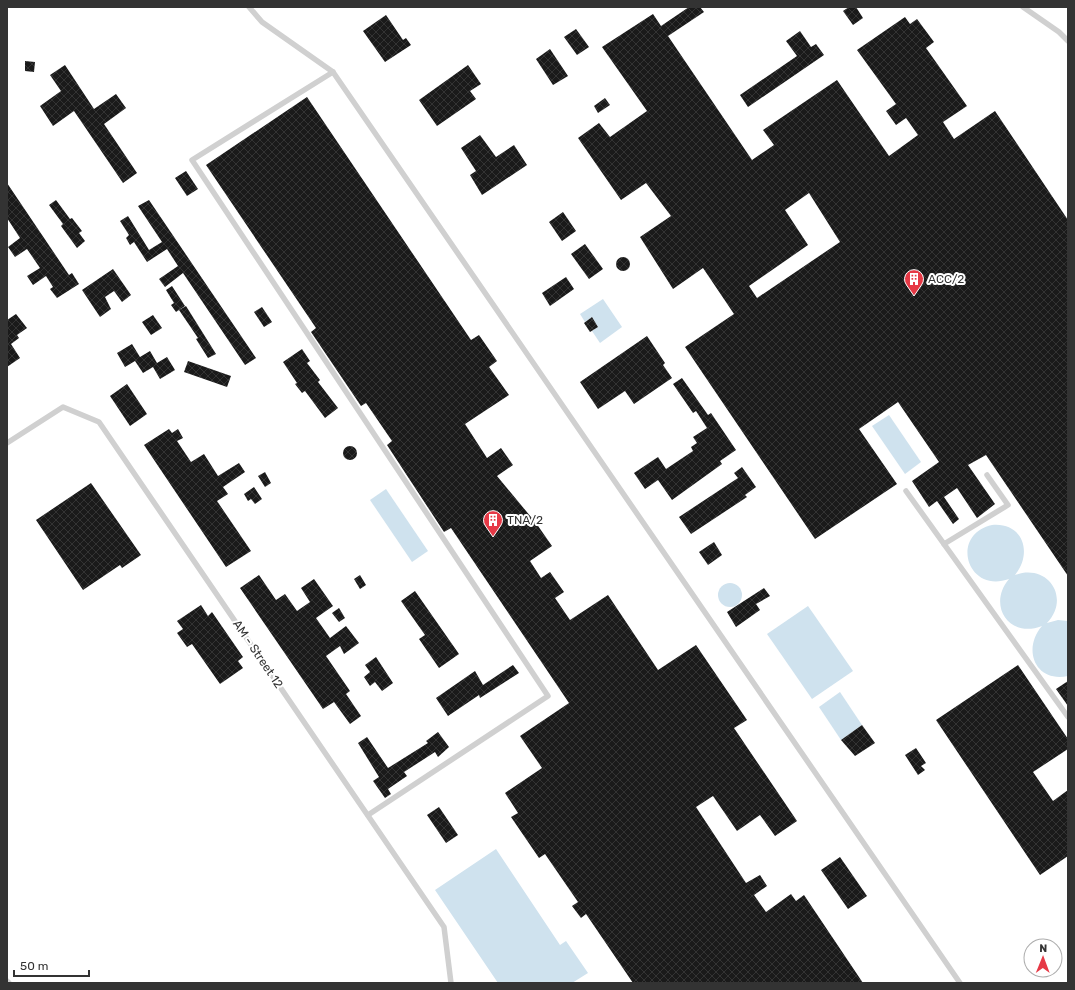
<svg xmlns="http://www.w3.org/2000/svg" width="1075" height="990" font-family="Rubik,sans-serif">
<defs>
<pattern id="building-cross-hatch" width="8" height="8" patternUnits="userSpaceOnUse"><rect width="8" height="8" fill="#1a1a1a"/><path d="M0 0l8 8M0 8l8-8" fill="none" stroke="#333"/></pattern>
</defs>
<rect width="100%" height="100%" fill="#fff"/>
<g fill="#cfe2ee">
<path d="M603,299l19,28 -22,16 -8,-12 6,-4 -6,-10 -7,5 -5,-8z"/>
<path d="M889,415l32,47 -16,12 -33,-48z"/>
<path d="M386,489l42,62 -16,11 -42,-62z"/>
<path d="M992,525c31,-3 41,28 23,50 33,-12 56,23 32,48l11,-3 10,1v55c-33,7 -46,-27 -26,-50 -33,13 -55,-21 -33,-47 -43,15 -59,-45 -17,-54z"/>
<circle cx="730" cy="595" r="12"/>
<path d="M808,606l45,65 -41,28 -45,-65z"/>
<path d="M840,692l22,33 -21,15 -22,-33z"/>
<path d="M496,849l64,96 6,-4 22,32 -16,10h-74l-63,-93z"/>
</g>
<g fill="url(#building-cross-hatch)" fill-rule="evenodd">
<path d="M689,7h11l4,5 -36,24 84,124 22,-15 -11,-15 74,-50 52,76 29,-21 -12,-17 -10,7 -10,-14 10,-7 -39,-54 48,-33 5,7 7,-5 17,23 -8,6 41,58 -24,16 11,17 41,-28 73,109v356l-82,-121 -18,10 27,39 -18,14 -20,-30 -13,9 15,22 -6,5 -16,-23 -8,6 -17,-26 27,-19 -41,-60 -39,27 38,55 -82,55 -130,-192 49,-33 -31,-46 -30,21 -33,-52 31,-21 -25,-33 -25,17 -43,-62 21,-15 11,14 37,-26 -45,-64 51,-33 8,12zM809,193l31,49 -83,56 -8,-12 59,-41 -23,-35z"/>
<path d="M849,7h7l7,11 -10,7 -10,-14z"/>
<path d="M386,15l17,25 3,-2 5,7 -26,17 -22,-31z"/>
<path d="M576,29l13,18 -12,8 -13,-18z"/>
<path d="M800,31l11,16 5,-3 8,11 -76,52 -8,-12 57,-39 -11,-15z"/>
<path d="M550,49l18,27 -15,9 -17,-26z"/>
<path d="M25,61l10,1 -1,10 -9,-1z"/>
<path d="M65,65l29,44 22,-15 10,14 -22,16 33,49 -14,10 -49,-72 -21,15 -13,-20 21,-15 -11,-16z"/>
<path d="M468,65l13,19 -11,7 6,8 -39,27 -18,-26z"/>
<path d="M307,97l164,243 8,-5 18,26 -8,6 20,28 -44,29 22,34 14,-10 12,17 -16,11 39,47 16,23 -22,15 11,17 9,-6 14,20 -9,6 15,22 38,-25 50,75 38,-25 51,75 -13,8 63,93 -22,15 -15,-21 -23,16 -24,-35 -17,11 50,76 14,-8 7,11 -13,9 12,17 25,-18 5,7 8,-6 59,88h-230l-47,-69 -5,4 -9,-12 6,-4 -33,-48 -6,4 -28,-41 7,-4 -13,-20 37,-25 -22,-32 49,-33 -118,-175 -7,4 -57,-87 5,-4 -26,-38 -5,3 -50,-74 5,-4 -110,-163z"/>
<path d="M605,98l5,7 -12,8 -4,-7z"/>
<path d="M480,135l16,22 18,-12 13,20 -45,30 -12,-20 6,-4 -15,-23z"/>
<path d="M186,171l12,18 -11,7 -12,-18z"/>
<path d="M7,183l62,92 3,-2 7,11 -22,14 -7,-9 3,-2 -7,-11 -13,9 -6,-9 13,-8 -13,-19 -12,8 -7,-10 12,-9 -13,-20z"/>
<path d="M56,200l14,19 2,-1 10,13 -3,2 6,8 -8,7 -16,-22 2,-2 -14,-19z"/>
<path d="M149,200l107,158 -11,7 -62,-92 -18,14 -6,-8 19,-13 -11,-17 -20,13 -13,-20 -4,3 -4,-7 3,-3 -9,-14 8,-5 21,34 13,-8 -24,-36z"/>
<path d="M563,212l13,19 -14,10 -13,-19z"/>
<path d="M585,244l18,25 -14,10 -18,-25z"/>
<circle cx="623" cy="264" r="7"/>
<path d="M113,269l18,26 -9,7 -8,-11 -9,6 6,12 -11,8 -18,-27z"/>
<path d="M566,277l8,12 -24,17 -8,-13z"/>
<path d="M172,286l13,20 -9,6 -5,-7 3,-2 -8,-13z"/>
<path d="M186,306l30,48 -8,4 -12,-19 2,-1 -19,-28z"/>
<path d="M262,307l10,15 -8,5 -10,-15z"/>
<path d="M16,314l11,14 -10,7 2,3 -8,6 9,14 -13,9v-47z"/>
<path d="M153,315l9,13 -11,7 -9,-13z"/>
<path d="M592,317l6,10 -8,5 -6,-9z"/>
<path d="M647,336l18,27 -2,2 9,13 -38,26 -9,-13 -27,18 -18,-27z"/>
<path d="M132,344l8,13 10,-6 7,12 10,-6 8,13 -15,9 -7,-12 -10,6 -8,-12 -10,6 -8,-14z"/>
<path d="M302,349l8,12 -3,2 13,17 -2,2 20,26 -13,10 -20,-27 -3,2 -7,-9 2,-1 -14,-21z"/>
<path d="M188,361l43,15 -4,11 -43,-15z"/>
<path d="M682,378l26,37 3,-2 25,37 -16,11 2,3 -50,36 -14,-20 -13,9 -11,-16 24,-16 8,12 27,-18 -2,-4 6,-4 -4,-6 14,-9 -11,-17 -3,2 -20,-29z"/>
<path d="M127,384l20,30 -17,12 -20,-30z"/>
<path d="M169,429l3,4 6,-4 5,9 -6,3 14,21 13,-8 14,22 21,-13 6,9 -22,15 5,7 -11,7 34,50 -25,16 -82,-122z"/>
<circle cx="350" cy="453" r="7"/>
<path d="M742,467l14,20 -11,8 2,2 -56,37 -12,-17 59,-39 -4,-5z"/>
<path d="M265,472l6,11 -6,4 -7,-11z"/>
<path d="M91,483l50,72 -19,13 -2,-3 -37,25 -47,-70z"/>
<path d="M254,487l8,12 -7,5 -4,-5 -3,2 -4,-7z"/>
<path d="M714,542l8,13 -14,10 -9,-13z"/>
<path d="M259,575l17,25 9,-6 12,17 13,-9 -9,-14 13,-9 19,27 -17,12 14,20 16,-12 13,17 -15,11 -4,-8 -14,10 24,35 -4,3 15,22 -11,8 -16,-22 -11,7 -83,-121z"/>
<path d="M360,575l6,10 -6,4 -6,-10z"/>
<path d="M764,588l6,8 -14,8 4,6 -24,17 -9,-15z"/>
<path d="M415,591l44,63 -20,14 -20,-29 6,-4 -24,-34z"/>
<path d="M201,605l7,11 4,-4 31,45 -5,4 5,7 -23,16 -28,-40 -5,3 -10,-14 6,-4 -6,-8z"/>
<path d="M339,608l6,10 -6,4 -7,-9z"/>
<path d="M376,657l17,26 -11,8 -7,-9 -5,4 -6,-9 6,-5 -5,-7z"/>
<path d="M513,665l6,8 -39,25 -1,-3 -31,21 -12,-18 39,-27 8,14z"/>
<path d="M1018,665l50,74v10l-35,23 20,29 15,-11v66l-28,19 -104,-155z"/>
<path d="M1068,681v25l-12,-17z"/>
<path d="M862,725l13,18 -20,13 -14,-16z"/>
<path d="M438,732l11,15 -11,10 -3,-5 -31,20 3,4 -19,13 3,5 -6,4 -12,-17 6,-4 -21,-34 9,-6 21,31 40,-25 -2,-2z"/>
<path d="M916,748l10,15 -5,3 4,4 -7,5 -13,-20z"/>
<path d="M439,807l19,28 -12,8 -19,-28z"/>
<path d="M840,857l27,39 -19,13 -27,-39z"/>
</g>
<g fill="none" stroke-linecap="round" stroke-linejoin="round">
<g stroke="#d0d0d0" stroke-width="5.5">
<path d="M249,7l13,15 71,50 -141,88 356,536 -180,119"/>
<path d="M1023,7l36,25 9,9"/>
<path d="M333,72l627,911"/>
<path d="M7,443l56,-36 36,15 345,505 7,56"/>
<path d="M906,491l162,226"/>
<path d="M944,544l64,-39 -21,-30"/>
<path d="M7,981l2,2"/>
</g>
</g>
<defs>
<g id="building-pin" transform="scale(1)"><path d="M0 17L-7.5 6A9.5 9.5 0 1 1 7.5 6Z" fill="#e63946" stroke="#fff"/><path d="M-4-6H4V6H1V3H-1V6H-4ZM-2.5-4.3h1.7v1.8h-1.7ZM.8-4.3h1.7v1.8H.8ZM-2.5-1h1.7V.8h-1.7ZM.8-1h1.7V.8H.8Z" fill="#fff"/></g>
</defs>
<g fill-rule="evenodd">
<use href="#building-pin" x="914" y="279"/>
<use href="#building-pin" x="493" y="520"/>
</g>
<g text-anchor="middle" dominant-baseline="central" stroke-width="4" stroke-linejoin="round" paint-order="stroke">
<g font-size="12" fill="#333" stroke="#fff" text-anchor="start">
<text x="928" y="279">ACC/2</text>
<text x="507" y="520">TNA/2</text>
</g>
<g font-size="12" fill="#333" stroke="#fff">
<text transform="translate(258 654) rotate(56)">AM - Street 12</text>
</g>
</g>
<rect width="1075" height="990" fill="none" stroke="#333333" stroke-width="16"/>
<g transform="translate(1043 958) rotate(1)"><circle r="19" fill="#ffffff" stroke="#adadad"/>
<path d="M0-3L7 15L0 10L-7 15Z" fill="#e63946"/>
<text y="-6" font-size="11" font-weight="bold" text-anchor="middle" fill="#333333">N</text>
</g>
<path d="M14 970v6h75v-6" fill="none" stroke="#333333" stroke-width="2"/>
<text x="20" y="970" font-size="12" fill="#333333" stroke="#ffffff" stroke-width="3" paint-order="stroke">50 m</text>
</svg>
